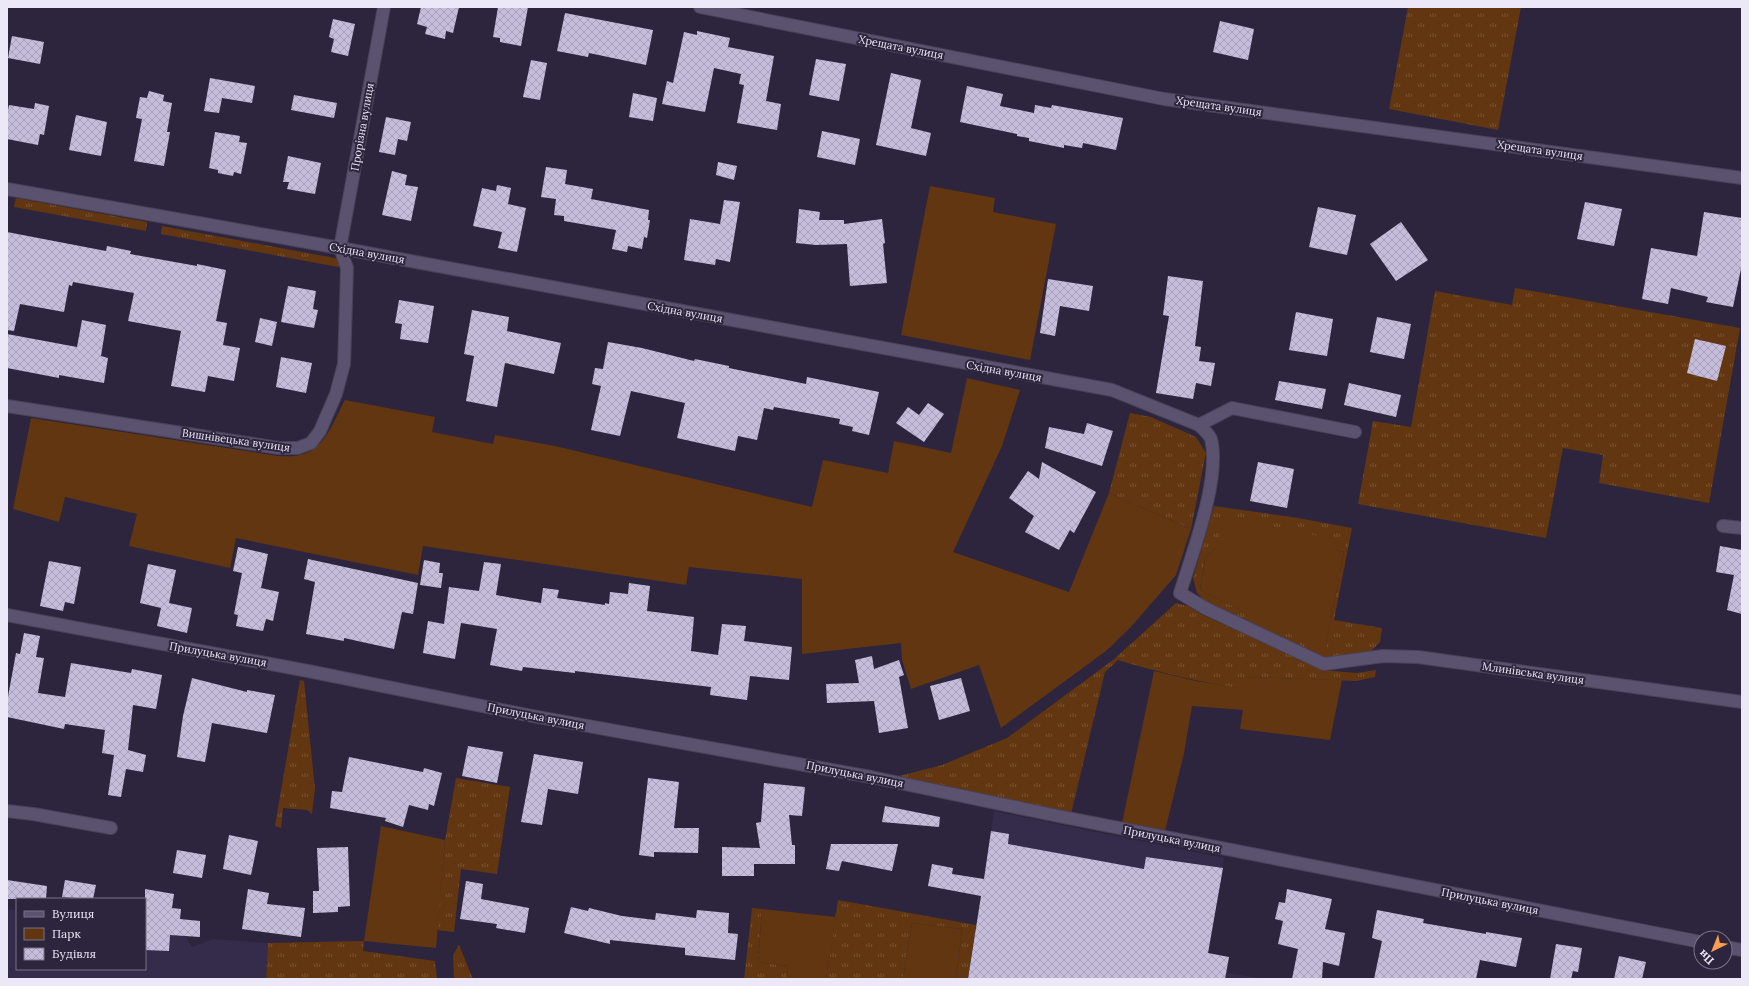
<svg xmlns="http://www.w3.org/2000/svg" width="1749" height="986" font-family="Lora,serif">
<defs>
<pattern id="grass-tufts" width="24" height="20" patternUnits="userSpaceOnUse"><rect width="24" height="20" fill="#613610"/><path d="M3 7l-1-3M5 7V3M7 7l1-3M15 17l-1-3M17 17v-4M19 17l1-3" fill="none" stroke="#785334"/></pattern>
<pattern id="building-cross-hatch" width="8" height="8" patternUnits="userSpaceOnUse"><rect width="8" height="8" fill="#c6bddd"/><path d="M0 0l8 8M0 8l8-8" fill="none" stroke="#a69fb8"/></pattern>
</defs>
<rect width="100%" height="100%" fill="#2d253d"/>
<g fill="#352b4a">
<path d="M994,811l230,47 -15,95 20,4 -2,16 39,6h-298z"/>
<path d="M7,910h10v59h128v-44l38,7 9,15 21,-8 55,4 -2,36h-259z"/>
</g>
<g fill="url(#grass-tufts)" fill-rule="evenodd">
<path d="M1408,7h113l-23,123 -109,-21z"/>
<path d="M16,198l131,24 -1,9 -132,-24z"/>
<path d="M162,226l178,33 -2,8 -177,-33z"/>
<path d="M1515,288l225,40 -31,175 -110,-20 4,-28 -40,-7 -17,90 -188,-34 15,-83 38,6 24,-136 77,14z"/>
<path d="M1130,413l21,4 45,20 10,16 -15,76 -82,-36z"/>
<path d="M1214,506l84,12 54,10 -18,92 48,8 -2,14 -10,10 -45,6 -119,-56 -9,-9 -4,-15zM1216,547l120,3 8,2 -19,98 -125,-60 5,-31z"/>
<path d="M1176,603l12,3 13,8 121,56 35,3 19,-3 -1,7 -19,4 -110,-4v13c-44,-8 -86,-17 -128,-30l-13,12 -34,142 -172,-38 43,-11 65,-27 106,-78z"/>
<path d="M300,680l4,1 11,108 -3,25 -5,-4 -24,-2 -2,20 -6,-2z"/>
<path d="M456,778l54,9 -13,87 -36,-5 -7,63 -17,-2 8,-90z"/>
<path d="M838,900l138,25 -8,54h-12l6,-50 -50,-6 -9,56h-77z"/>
<path d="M752,908l10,1 -4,53 30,4 -1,13h-43z"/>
<path d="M364,941l-1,10 72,10 2,18h-171l2,-36z"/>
<path d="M459,945l14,34h-19l-1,-24z"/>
</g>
<g fill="#613610">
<path d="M930,186l65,12 -2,14 63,12 -26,136 -129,-25z"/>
<path d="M967,378l53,12 -18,56 -49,106 116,40 40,-99 82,36 -15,46 -46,53 -24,23 -105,77 -22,-63 -68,24 -9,-29 -1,-17 -99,11v-75l-113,-12 -3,18 -263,-39 -5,29 -182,-37 -6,30 -101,-22 8,-32 -72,-17 -6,25 -46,-13 18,-91 247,38c7,0 15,1 22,-1 25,-5 34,-35 45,-55l90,17 -3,15 61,12 2,-9 60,11 257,61 11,-47 65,13 6,-32 57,12z"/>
<path d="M1225,517l113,23 -2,10 8,2 -19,99 -125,-61 5,-31 11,-12z"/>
<path d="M1154,671l42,10 49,8 1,-12 96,3 -12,60 -90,-11 3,-19 -51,-4 -8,47 -19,78 -43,-8z"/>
<path d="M381,826l64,14 -9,108 -72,-7z"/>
<path d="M762,909l74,8 -10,62h-39l1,-13 -30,-4z"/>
<path d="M912,923l50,6 -6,50h-53z"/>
</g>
<g fill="url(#building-cross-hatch)">
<path d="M421,7h38l-6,26 -7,-2 -1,8 -20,-5 2,-7 -10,-3z"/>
<path d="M498,7h30l-7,39 -21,-4v-4l-7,-1z"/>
<path d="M565,13l88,17 -7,35 -57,-12 -1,4 -31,-6z"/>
<path d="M333,19l22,5 -7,32 -17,-4 3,-13 -5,-2z"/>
<path d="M1220,21l34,8 -6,31 -35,-8z"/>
<path d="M697,31l33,7 -2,9 46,9 -8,45 15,3 -4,26 -40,-7 7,-38 -5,-1 2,-10 -27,-6 -9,44 -43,-8 5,-23 6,2 11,-51 13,3z"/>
<path d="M12,36l32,6 -4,22 -32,-6z"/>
<path d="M816,59l30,5 -7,37 -30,-6z"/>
<path d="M531,60l16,3 -7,37 -17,-3z"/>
<path d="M891,73l30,7 -10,48 20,5 -5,23 -50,-11z"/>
<path d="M210,78l45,8 -3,17 -30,-5 -3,15 -15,-2z"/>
<path d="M967,86l36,8 -3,12 34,7 1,-8 16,3 1,-3 71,13 -7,32 -33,-7 -1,5 -18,-3v3l-35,-7v-3l-12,-2v-2l-57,-12z"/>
<path d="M149,91l15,4 -1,6 9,2 -5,29h3l-6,34 -30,-5 8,-42 -6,-1 4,-21 7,1z"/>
<path d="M633,93l24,5 -4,23 -24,-4z"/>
<path d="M294,95l43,8 -3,15 -43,-8z"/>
<path d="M35,103l14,3 -5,29 -4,-1 -2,11 -31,-6v-23l2,-11 25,4z"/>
<path d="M76,115l31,7 -6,34 -32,-6z"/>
<path d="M386,117l25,5 -4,19 -9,-2 -3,16 -16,-3z"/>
<path d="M822,131l38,8 -5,26 -38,-8z"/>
<path d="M215,132l25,4 -1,6 8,1 -6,31 -7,-2 -1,4 -15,-3v-3l-9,-2z"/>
<path d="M288,156l33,7 -6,31 -28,-5 2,-7h-6z"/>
<path d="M718,162l19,4 -3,14 -18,-5z"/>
<path d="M546,167l21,3 -2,14 28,5 -2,10 58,11 -1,10h2l-3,18 -3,-1 -2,12 -14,-3 -1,6 -15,-3 4,-19 -52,-9v-5l-10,-1 2,-16 -15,-2z"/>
<path d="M392,171l15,4 -2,10 13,2 -7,34 -29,-6z"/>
<path d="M497,185l14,3 -3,16 18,4 -9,44 -19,-4 4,-16 -29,-6 9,-38 14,3z"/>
<path d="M724,200l16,2 -10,60 -14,-3 -1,6 -31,-5 6,-41 30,5z"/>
<path d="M1585,202l37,7 -8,37 -37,-7z"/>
<path d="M1318,207l38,8 -9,40 -38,-8z"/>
<path d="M799,209l21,3 -1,8h25v4l38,-5 3,24 -2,1 4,39 -37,3 -3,-42 -31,1 -20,-2z"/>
<path d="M1704,212l38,6v46l-9,43 -27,-5 2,-5 -37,-9 -3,16 -26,-5 9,-51 46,8z"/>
<path d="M1401,222l27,38 -32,21 -26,-37z"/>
<path d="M7,232l99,19 1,-5 24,5 -1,3 67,12v-2l29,6 -10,51 11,2 -4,22 17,3 -6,33 -26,-5 -3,16 -34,-6 10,-55 -53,-10 6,-28 -61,-11 -1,4 -3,-1 -5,27 -44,-8 -6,27 -7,-1z"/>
<path d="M1168,276l35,5 -8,65 6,1 -2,14 16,2 -4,23 -15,-3 -3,16 -37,-6 13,-77 -6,-1z"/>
<path d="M1048,279l45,7 -4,25 -29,-5 -5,30 -15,-3z"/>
<path d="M288,286l28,5 -3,18 5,1 -4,18 -33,-6z"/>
<path d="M399,300l35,6 -6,37 -28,-4 2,-15 -7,-1z"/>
<path d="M472,310l37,7 -2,14 54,12 -7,31 -49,-11 -8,44 -31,-6 8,-45 -10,-2z"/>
<path d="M1296,312l37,7 -6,37 -38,-6z"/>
<path d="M1377,317l34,7 -7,35 -34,-7z"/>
<path d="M260,318l17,4 -5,24 -17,-4z"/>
<path d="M82,320l24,5 -5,31 7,2 -4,25 -45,-8v3l-52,-10v-34l70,13z"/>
<path d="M1695,339l31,7 -9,35 -30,-8z"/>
<path d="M608,342l34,6 52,13 1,-2 34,7v2l77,16 1,-7 72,15 -10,43 -17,-4 1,-4 -14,-3 1,-5 -66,-12 -1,3 -9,-2 -7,32 -19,-4 -3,15 -58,-13 8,-35 -54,-12 -11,45 -29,-6 10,-44 -9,-2 3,-16 8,1z"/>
<path d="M281,357l31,6 -6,30 -30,-6z"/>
<path d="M1279,381l47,8 -4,20 -47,-9z"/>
<path d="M1349,383l52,12 -5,22 -52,-12z"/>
<path d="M928,403l16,11 -20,28 -28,-19 12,-16 11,8z"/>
<path d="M1087,423l26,8 -11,35 -57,-18 4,-21 35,7z"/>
<path d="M1042,462l54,30 -22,41 -4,-3 -11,20 -34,-18 9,-16 -25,-18 19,-27 11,8z"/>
<path d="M1258,462l36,7 -7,39 -37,-7z"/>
<path d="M1720,546l22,4v64l-15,-4 7,-35 -18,-3z"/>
<path d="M238,547l30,7 -7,34 18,4 -6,29 -7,-2 -3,12 -27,-5 2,-11 -4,-1 8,-41 -9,-2z"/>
<path d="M308,559l110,24 -5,31 -11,-2 -8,37 -50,-11v3l-38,-7 9,-52 -11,-3z"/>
<path d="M424,560l16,3 -1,10h4l-2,15 -21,-3z"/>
<path d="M49,561l32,6 -7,37 -9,-2 -2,9 -23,-5z"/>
<path d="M484,562l17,2 -5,31 45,8 2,-15 16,2 -2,8 48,7v-2l4,1 1,-12 18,2 1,-11 21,3 -3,25 47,6 -3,34 27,4 4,-31 24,2 -2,15 48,6 -3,33 -39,-4 -3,24 -37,-5 1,-8 -136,-16v2l-52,-6 -1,4 -32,-6 7,-36 -36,-6 -6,36 -32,-6 5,-32 16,3 5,-37 30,4z"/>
<path d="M148,564l28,6 -7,33 23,5 -5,25 -30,-7 4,-18 -21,-5z"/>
<path d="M24,633l16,3 -4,21 8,1 -6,35 27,4 6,-34 60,10 1,-4 30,6 -6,34 -23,-4 -5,45 18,5 -3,17 -17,-3 -5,28 -13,-2 6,-40 -12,-2 3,-23 -40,-6 -1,5 -57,-12v-15l9,-49 4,1z"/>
<path d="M872,656l2,13 25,-9 5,15 -5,2 9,51 -29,5 -5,-32 -47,2 -1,-19 33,-1 -4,-23z"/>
<path d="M192,678l55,14v-2l28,5 -8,38 -55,-10 -7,39 -28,-5 6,-41z"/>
<path d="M961,678l9,33 -31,9 -9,-34z"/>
<path d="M468,746l35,6 -6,31 -35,-7z"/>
<path d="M534,754l49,8 -5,32 -30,-5 -6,36 -21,-3z"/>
<path d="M349,757l74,15 1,-4 18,5 -8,33 -5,-2 -1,6 -19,-5 -6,22 -18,-6 1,-3 -56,-10 2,-17 10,1z"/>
<path d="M648,778l31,4 -5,46h25l-1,25 -44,-1v5l-15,-2z"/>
<path d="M764,783l41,4 -3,29 -13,-1 3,30h3v19h-41v12h-32v-29l38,1 -4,-25 5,-1z"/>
<path d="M885,806l55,11 -1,10 -57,-5z"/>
<path d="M991,831l18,3 -1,10 136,25 2,-12 77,11 -15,85 21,4 -4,22h-257l13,-83 -53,-10 4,-22 21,4 -1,6 32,5z"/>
<path d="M229,835l29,6 -7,34 -28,-6z"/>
<path d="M831,844h67l-6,27 -50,-10 -3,10 -13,-2z"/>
<path d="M348,847l2,59 -12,1v5l-25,1v-22h6l-2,-43z"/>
<path d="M177,850l29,5 -4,23 -29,-5z"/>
<path d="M7,880l40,6 -1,13h-39z"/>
<path d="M65,880l31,5 -3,14 -31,-2z"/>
<path d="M466,881l17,3 -2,15 48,9 -4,25 -29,-5 1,-4 -37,-5z"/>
<path d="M145,889l29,5 -2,14 9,1 -1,10 20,2v16l-30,-2 -1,16 -24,-1z"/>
<path d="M248,889l21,4 -2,11 38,4 -4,29 -59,-8z"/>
<path d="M1287,889l45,10 -7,30 20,4 -6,33 -16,-4 -1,17h-30l6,-30 -20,-5 5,-23 -8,-2 4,-17 6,1z"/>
<path d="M571,907l17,4 1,-3 33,8 33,4 1,-7 40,5 1,-8 32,3 -1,20 10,1 -3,26 -50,-5v-7l-75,-8v4l-46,-11z"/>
<path d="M1377,910l47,9 -1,4 63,11v-2l36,6 -6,29 -36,-7 -4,19h-102l8,-38 -10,-3z"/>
<path d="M1556,944l26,4 -4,24 -5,-1 -2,8h-21z"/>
<path d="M1619,956l27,6 -4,17h-28z"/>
</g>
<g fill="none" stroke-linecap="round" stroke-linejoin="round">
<g stroke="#494257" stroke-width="14">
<g id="minor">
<path d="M700,7l464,92 578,79"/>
<path d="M7,189l333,59 772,142 87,35 33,-17 123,24"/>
<path d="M7,406l272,42h19l13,-5 9,-12 16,-37 8,-30 1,-30 2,-66 -7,-20 44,-241"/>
<path d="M1199,425c4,4 10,9 12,14 10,39 -19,115 -31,154l25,15 119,56 59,-8 35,1 324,45"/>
<path d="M1723,526l19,2"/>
<path d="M7,615l301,56 219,44 344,62 187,39 643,126"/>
<path d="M7,811l26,3 78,14"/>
<path d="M1725,947l17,3"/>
</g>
</g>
<use href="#minor" stroke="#5a526e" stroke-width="12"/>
</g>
<g text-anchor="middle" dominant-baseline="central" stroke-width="4" stroke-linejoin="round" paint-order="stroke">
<g font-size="11" fill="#ece8f8" stroke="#2d253d">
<text transform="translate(901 47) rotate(11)">Хрещата вулиця</text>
<text transform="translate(1219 106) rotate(8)">Хрещата вулиця</text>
<text transform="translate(362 127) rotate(-80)">Прорізна вулиця</text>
<text transform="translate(1540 150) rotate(8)">Хрещата вулиця</text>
<text transform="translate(367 253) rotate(10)">Східна вулиця</text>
<text transform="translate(685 312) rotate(10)">Східна вулиця</text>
<text transform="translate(1004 371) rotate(10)">Східна вулиця</text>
<text transform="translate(236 440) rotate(8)">Вишнівецька вулиця</text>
<text transform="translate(218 654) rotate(10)">Прилуцька вулиця</text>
<text transform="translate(1533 673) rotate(8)">Млинівська вулиця</text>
<text transform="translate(536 716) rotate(11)">Прилуцька вулиця</text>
<text transform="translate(855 774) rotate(11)">Прилуцька вулиця</text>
<text transform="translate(1172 839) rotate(11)">Прилуцька вулиця</text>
<text transform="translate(1490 901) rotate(11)">Прилуцька вулиця</text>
</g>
</g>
<rect width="1749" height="986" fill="none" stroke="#ece8f8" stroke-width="16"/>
<rect x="16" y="898" width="130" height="72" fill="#2d253d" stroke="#797388"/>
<rect x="24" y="911" width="20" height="6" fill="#5a526e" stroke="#797388"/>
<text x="52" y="918" font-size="12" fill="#ece8f8">Вулиця</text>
<rect x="24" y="928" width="20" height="12" fill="#613610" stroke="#797388"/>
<text x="52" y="938" font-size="12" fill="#ece8f8">Парк</text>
<rect x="24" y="948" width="20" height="12" fill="url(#building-cross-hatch)" stroke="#797388"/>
<text x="52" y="958" font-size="12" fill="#ece8f8">Будівля</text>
<g transform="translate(1713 950) rotate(223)"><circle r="19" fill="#2d253d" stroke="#797388"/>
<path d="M0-3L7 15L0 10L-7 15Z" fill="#fb9e51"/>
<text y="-6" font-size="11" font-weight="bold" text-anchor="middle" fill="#ece8f8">Пн</text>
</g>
</svg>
